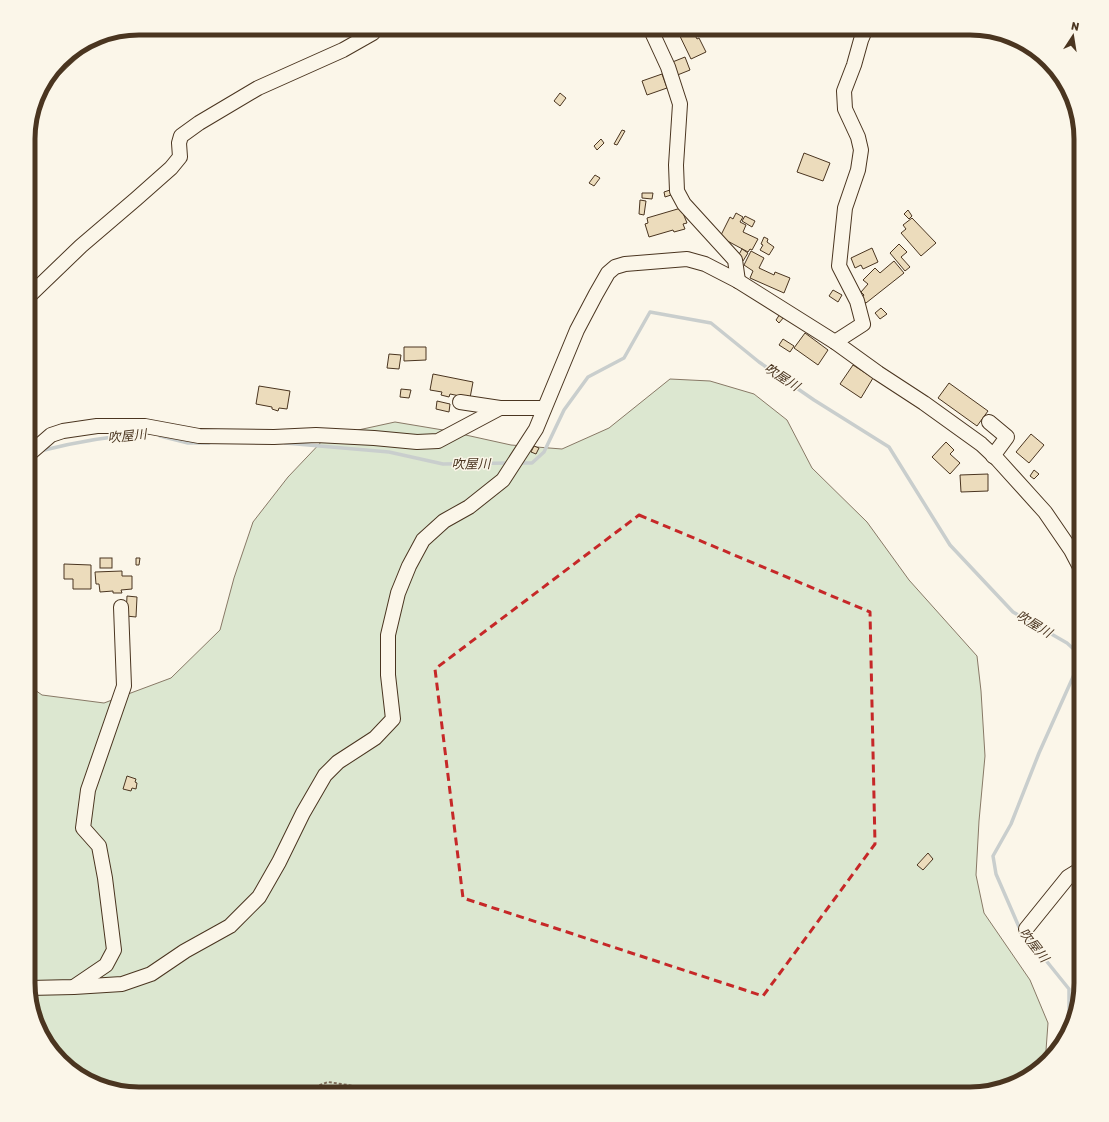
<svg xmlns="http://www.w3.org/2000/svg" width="1109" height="1122" font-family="Rubik,'Noto Sans JP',sans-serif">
<rect width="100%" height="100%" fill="#fbf6e9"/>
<g fill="#dce7d0" stroke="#887966">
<path d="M102,35l-64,60 2,-5 26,-34 31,-20z"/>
<path d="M670,379l40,2 44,13 33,26 25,48 55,54 42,58 68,76 4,35 4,65 -6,65 -3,54 8,38 46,67 18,43 -3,41 -2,3 -37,21 -36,6h-831l-49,-11 -35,-27 -19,-31 -8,-42v-298l14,10 62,8 67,-25 49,-48 14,-52 19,-56 35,-45 38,-40 69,-15 48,8 68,15 51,4 47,-21z"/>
</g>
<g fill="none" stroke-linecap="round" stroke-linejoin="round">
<g stroke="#c9cecd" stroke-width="3.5">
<path d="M160,436l28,7h21"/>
<path d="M285,443l104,9 54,12 68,-1"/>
<path d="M40,451c39,-10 70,-15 110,-18"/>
<path d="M519,463h13l12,-11 20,-42 24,-33 36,-19 26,-46 61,11 48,39 55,38 75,47 61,98 63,67 54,31 11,10 -1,15 -38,85 -28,71 -18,32 3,18 23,53 50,62v30l-16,34"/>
</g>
</g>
<g fill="#ecdcbc" stroke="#4a3520">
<path d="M676,28h15l6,11 2,-1 7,14 -15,7z"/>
<path d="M685,57l5,13 -15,6 -5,-13z"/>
<path d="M662,74l5,14 -20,7 -5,-14z"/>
<path d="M560,93l6,5 -6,8 -6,-5z"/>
<path d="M622,130l3,1 -8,14 -3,-1z"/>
<path d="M601,139l3,4 -7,7 -3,-4z"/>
<path d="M804,153l26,10 -7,18 -26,-9z"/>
<path d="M595,175l5,3 -6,8 -5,-3z"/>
<path d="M670,190l1,5 -6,2 -1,-5z"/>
<path d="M642,193h11l-1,6 -10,-1z"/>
<path d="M640,200l6,1 -2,14 -5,-1z"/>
<path d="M681,208l6,15 -4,1 2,5 -11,3 -1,-2 -24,7 -4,-13 3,-1 -1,-5z"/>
<path d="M908,210l4,6 -3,3 -5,-5z"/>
<path d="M736,213l7,4 -3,5 6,3 -3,7 15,7 -6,11 -2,-1 -2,3 -28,-15 10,-20 3,2z"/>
<path d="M745,216l10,5 -3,6 -10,-6z"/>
<path d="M912,218l24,25 -15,13 -20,-23 5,-4 -3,-4z"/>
<path d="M764,237l4,2 -1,3 7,5 -5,8 -9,-5 3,-5 -2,-1z"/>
<path d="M899,244l8,8 -6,5 9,10 -5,4 -15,-18z"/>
<path d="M872,248l6,14 -15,7 -2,-4 -6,3 -4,-10z"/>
<path d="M742,249l6,4 -5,8 -6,-3z"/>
<path d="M751,251l13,7 -5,10 15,7 1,-3 15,6 -6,15 -34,-15 3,-7 -9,-6z"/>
<path d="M894,261l10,12 -38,30 -5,-4 3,-4 -3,-3 7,-8 -5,-4 12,-12 5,5z"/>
<path d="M833,290l9,5 -4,7 -9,-6z"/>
<path d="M881,308l6,6 -7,5 -5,-6z"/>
<path d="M780,314l4,3 -5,6 -3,-3z"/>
<path d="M805,333l23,17 -10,15 -24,-17z"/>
<path d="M783,339l11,7 -4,6 -11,-7z"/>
<path d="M404,347h22v13l-22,1z"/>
<path d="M389,354l12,1 -2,14 -12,-1z"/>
<path d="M853,365l20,13 -12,20 -21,-14z"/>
<path d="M433,374l40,8 -3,16 -20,-4 -1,3 -8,-2 1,-3 -12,-2z"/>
<path d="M949,383l39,28 -11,15 -39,-28z"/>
<path d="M259,386l31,5 -3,18 -8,-1 -1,3 -6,-2v-2l-16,-3z"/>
<path d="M401,389l10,1 -2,8 -9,-1z"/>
<path d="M437,401l13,3 -1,8 -13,-3z"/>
<path d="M1031,434l13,11 -15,18 -13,-11z"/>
<path d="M946,442l8,8 -4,4 10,9 -10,11 -18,-17z"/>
<path d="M534,446l5,2 -3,6 -5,-2z"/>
<path d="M1034,470l5,4 -5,5 -4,-3z"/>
<path d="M988,474v17l-27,1 -1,-17z"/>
<rect x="100" y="558" width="12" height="10"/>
<path d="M136,558h4l-1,7h-3z"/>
<path d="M64,564l27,1v24h-18v-10h-9z"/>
<path d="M122,571v5h10v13l-11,1 1,3h-9v-2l-13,1 -1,-8h-3l-1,-12z"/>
<path d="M127,596l10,1 -1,20 -10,-1z"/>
<path d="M127,776l9,3 -1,3 2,1 -1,6 -4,-1 -1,3 -8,-2z"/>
<path d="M928,853l5,6 -10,11 -6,-5z"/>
</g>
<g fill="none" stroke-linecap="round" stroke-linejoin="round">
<g stroke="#4a3520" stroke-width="16">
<g id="minor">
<path d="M650,28l18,39 12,37 -4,61 1,26 7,13 51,56 3,21"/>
<path d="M28,297l53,-51 55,-47 35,-31 9,-11 -1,-14 2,-7 18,-13 59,-35 85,-38 30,-17 3,-5"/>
<path d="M835,342l28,-18 -6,-23 -18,-35 6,-58 13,-38 3,-20 -3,-13 -13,-28 -1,-18 10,-26 7,-25 5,-12"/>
<path d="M460,402l40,6"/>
<path d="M989,422l18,15 -14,19"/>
<path d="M28,455l23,-20 12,-4 34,-5h48l54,10 75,1 42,-2 58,3 43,4 21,-1 62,-33h44"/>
<path d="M1026,929l42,-52 13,-8"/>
<path d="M75,986l31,-21 8,-15 -9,-72 -6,-32 -16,-18 5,-38 36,-104 -3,-79"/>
<path d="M29,988l45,-1 48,-3 29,-10 34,-23 45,-25 29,-29 20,-35 24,-49 22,-38 13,-13 37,-24 18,-19 -5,-44v-40l10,-42 11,-27 14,-26 21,-19 25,-14 34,-27 33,-51 41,-99 19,-36 12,-21 7,-6 10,-3 62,-5 18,5 33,17 97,61 43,31 46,30 57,41 17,16 47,52 26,38 10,19"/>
</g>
</g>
<path stroke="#7f6f5c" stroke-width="2" stroke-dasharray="3 2" stroke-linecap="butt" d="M296,1094l32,-12 26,4 14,8"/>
<use href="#minor" stroke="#fbf6e9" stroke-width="14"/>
</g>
<path fill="none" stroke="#c62828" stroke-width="3" stroke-dasharray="8 5" stroke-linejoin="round" d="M639,515l231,97 5,232 -112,152 -300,-98 -28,-229z"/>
<g text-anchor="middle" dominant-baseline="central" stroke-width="3" stroke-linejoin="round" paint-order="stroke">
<g font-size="13" font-style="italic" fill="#4a3520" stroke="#fbf6e9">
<text transform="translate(782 377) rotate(33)">吹屋川</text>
<text transform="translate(127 436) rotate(-6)">吹屋川</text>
<text transform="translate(471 464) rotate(-1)">吹屋川</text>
<text transform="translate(1034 624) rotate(31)">吹屋川</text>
<text transform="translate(1034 945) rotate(52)">吹屋川</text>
</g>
</g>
<path d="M0 0H1109V1122H0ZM139 35H970A104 104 0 0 1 1074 139V983A104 104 0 0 1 970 1087H139A104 104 0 0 1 35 983V139A104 104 0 0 1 139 35Z" fill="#fbf6e9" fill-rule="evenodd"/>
<path fill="none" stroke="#4a3520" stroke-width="5" d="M139 35H970A104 104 0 0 1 1074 139V983A104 104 0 0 1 970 1087H139A104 104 0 0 1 35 983V139A104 104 0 0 1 139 35Z"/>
<g transform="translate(1073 36) rotate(12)" stroke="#fbf6e9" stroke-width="3" paint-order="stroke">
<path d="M0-3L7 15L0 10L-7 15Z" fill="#4a3520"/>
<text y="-6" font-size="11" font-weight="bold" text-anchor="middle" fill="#4a3520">N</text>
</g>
</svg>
